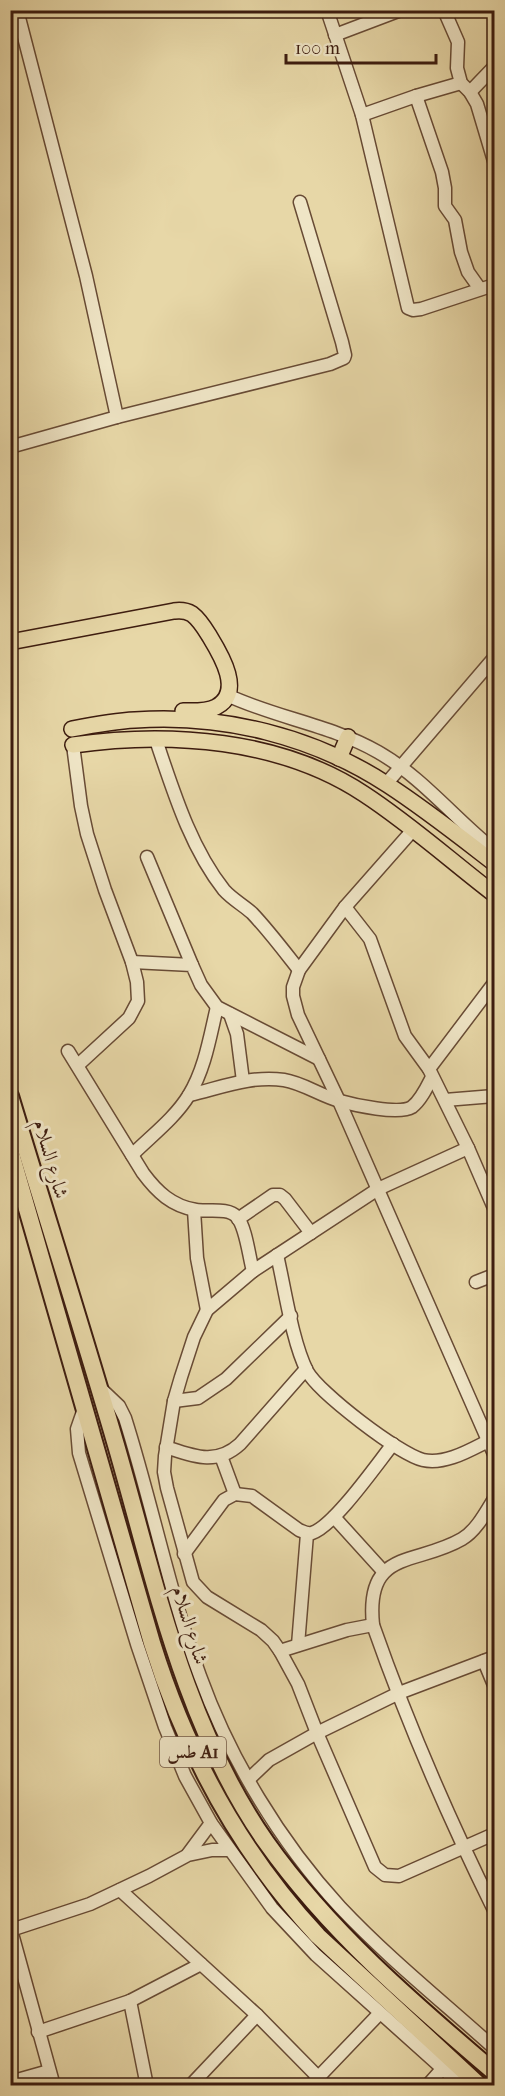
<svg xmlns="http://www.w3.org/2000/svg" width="505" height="2096" font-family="'IM FELL French Canon',Amiri,serif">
<rect width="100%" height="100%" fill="#e7d7a7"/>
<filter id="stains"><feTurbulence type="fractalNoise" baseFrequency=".00333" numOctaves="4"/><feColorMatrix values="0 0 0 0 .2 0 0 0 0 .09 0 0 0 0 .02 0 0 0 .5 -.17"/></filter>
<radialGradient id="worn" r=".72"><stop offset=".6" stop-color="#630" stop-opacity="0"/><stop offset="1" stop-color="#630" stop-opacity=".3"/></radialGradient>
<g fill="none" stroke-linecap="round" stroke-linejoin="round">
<g stroke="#684b35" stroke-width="15">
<g id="minor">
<path d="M17,10l69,266 31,141"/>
<path d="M327,10l35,105 46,193 5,2 8,-1 73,-24"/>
<path d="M444,10l14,32 -1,26 4,15 9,9 7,12 17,57"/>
<path d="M335,35l66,-25"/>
<path d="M470,92l24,-25"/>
<path d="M416,96l26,76 3,16v18l10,14 6,32 7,20 12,17"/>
<path d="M362,115l54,-19 45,-13"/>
<path d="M10,447l107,-30 213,-53 14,-6 1,-3 -3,-13 -42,-140"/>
<path d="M227,695c49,23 104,30 151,57 44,25 77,67 116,98"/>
<path d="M156,740c17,50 34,107 68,150 8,9 19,15 28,23 17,18 32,38 47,57"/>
<path d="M73,745l8,61 6,28 18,56 27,72 5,20 1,19 -9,17 -51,47"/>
<path d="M386,784l108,-126"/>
<path d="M412,831l-67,76 -46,63 -6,17v9l5,19 41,86 155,353"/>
<path d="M147,857l45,108"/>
<path d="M345,907l25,32 35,97 24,33 39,79 26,60"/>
<path d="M132,962l60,3 9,20 16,22 102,52"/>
<path d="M230,1014l7,20 6,47"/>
<path d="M68,1051l75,122c14,19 29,33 53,37 12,2 32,-3 41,7 9,10 12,40 16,54"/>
<path d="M429,1069l65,-86"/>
<path d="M189,1095c31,-7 62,-20 95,-15 19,3 37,16 56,21 14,4 59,14 72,6 9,-7 15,-20 20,-30"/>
<path d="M445,1100l49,-4"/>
<path d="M468,1148l-90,41 -125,82 -46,39 -13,27 -13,40 -7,24 -9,55 -1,16 3,16 26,94 14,15 54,33 12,11 7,10 18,33 19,49 58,134 10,8 14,1 95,-42"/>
<path d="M132,1155c19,-19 43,-37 57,-60 16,-26 21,-59 28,-88"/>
<path d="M194,1210l3,48 10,52"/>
<path d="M238,1219l35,-24h7l5,4 26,34"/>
<path d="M277,1255c8,34 15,86 30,116 12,22 92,83 116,89 22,5 47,-10 65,-19"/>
<path d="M476,1282l18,-7"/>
<path d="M99,1387l20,19 6,12c27,85 44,174 75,258 30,83 80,166 140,231 48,51 103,95 154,141"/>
<path d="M174,1401l24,-3 28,-19 65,-63"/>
<path d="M85,1406l-8,23 2,24 58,191 28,83 20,49 26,47 61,85 44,47 146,131"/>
<path d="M166,1447c27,9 50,19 74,-3l66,-75"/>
<path d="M221,1456l14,38"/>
<path d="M494,1499c-8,13 -18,32 -32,40 -46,27 -97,9 -89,86 34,97 76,194 121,285"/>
<path d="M334,1517l49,54"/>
<path d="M184,1554l40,-54 11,-6 17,2 47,34c5,2 8,4 13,3 22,-7 65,-69 81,-89"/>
<path d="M298,1645l9,-111"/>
<path d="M280,1651l67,-21 26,-5"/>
<path d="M484,1661l10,24"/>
<path d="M249,1779l20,-19 48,-27 82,-40 95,-36"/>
<path d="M188,1854l23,-31"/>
<path d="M120,1890l137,125 61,62"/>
<path d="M130,2001l17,85"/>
<path d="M38,2032l92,-31 71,-37"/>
<path d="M10,2082l39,-11"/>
<path d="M54,2086l-43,-156 79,-26 59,-28 39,-21 24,-5h17"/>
<path d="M190,2086l67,-71"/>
<path d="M310,2086l69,-72"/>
<path d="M427,2086l16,-18"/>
</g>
</g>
<g stroke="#3d1c0f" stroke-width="18">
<g id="major">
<path d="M10,642l164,-31c7,-1 13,0 18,3 8,6 13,15 18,23 11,18 34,56 6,70 -9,5 -23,4 -33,4"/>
<path d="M72,729c21,-4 42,-8 63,-9 88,-6 178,16 253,65 37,24 71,51 106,78"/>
<path d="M73,745c96,-14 208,-6 291,49 46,30 87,67 130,100"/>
<path d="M339,758l9,-21"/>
</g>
</g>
<g stroke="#3d1c0f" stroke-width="20">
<g id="highway">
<path d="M10,1096c35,116 72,232 106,349 39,135 68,280 150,397 63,89 146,160 228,230"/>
<path d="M10,1150l142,493c34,110 88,209 166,293l162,150"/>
</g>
</g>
<use href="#minor" stroke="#efe5c6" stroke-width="12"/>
<use href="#major" stroke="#e7d7a7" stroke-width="15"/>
<use href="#highway" stroke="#e7d7a7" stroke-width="16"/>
</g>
<g text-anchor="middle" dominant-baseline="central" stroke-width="6" stroke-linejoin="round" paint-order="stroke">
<rect fill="#efe5c6" stroke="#725846" stroke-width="1.5" x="160" y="1737" width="66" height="30" rx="4.5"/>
<g font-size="18" font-weight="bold" fill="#3d1c0f">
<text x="193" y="1752">طس A1</text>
</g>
<g font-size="20" fill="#3d1c0f" stroke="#efe5c6">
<text transform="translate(51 1159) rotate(74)">شارع السلام</text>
<text transform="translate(190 1625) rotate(73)">شارع السلام</text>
</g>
</g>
<rect width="505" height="2096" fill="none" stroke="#e7d7a7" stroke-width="36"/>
<rect x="12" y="12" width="481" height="2072" fill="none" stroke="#3d1c0f" stroke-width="3"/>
<rect x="18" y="18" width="469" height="2060" fill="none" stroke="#3d1c0f" stroke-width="1.5"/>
<path d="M286 54v9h150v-9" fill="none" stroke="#3d1c0f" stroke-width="3"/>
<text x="295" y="54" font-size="18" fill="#3d1c0f" stroke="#efe5c6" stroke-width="4.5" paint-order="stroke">100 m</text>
<rect width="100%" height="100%" filter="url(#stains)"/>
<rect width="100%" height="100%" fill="url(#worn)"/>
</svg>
